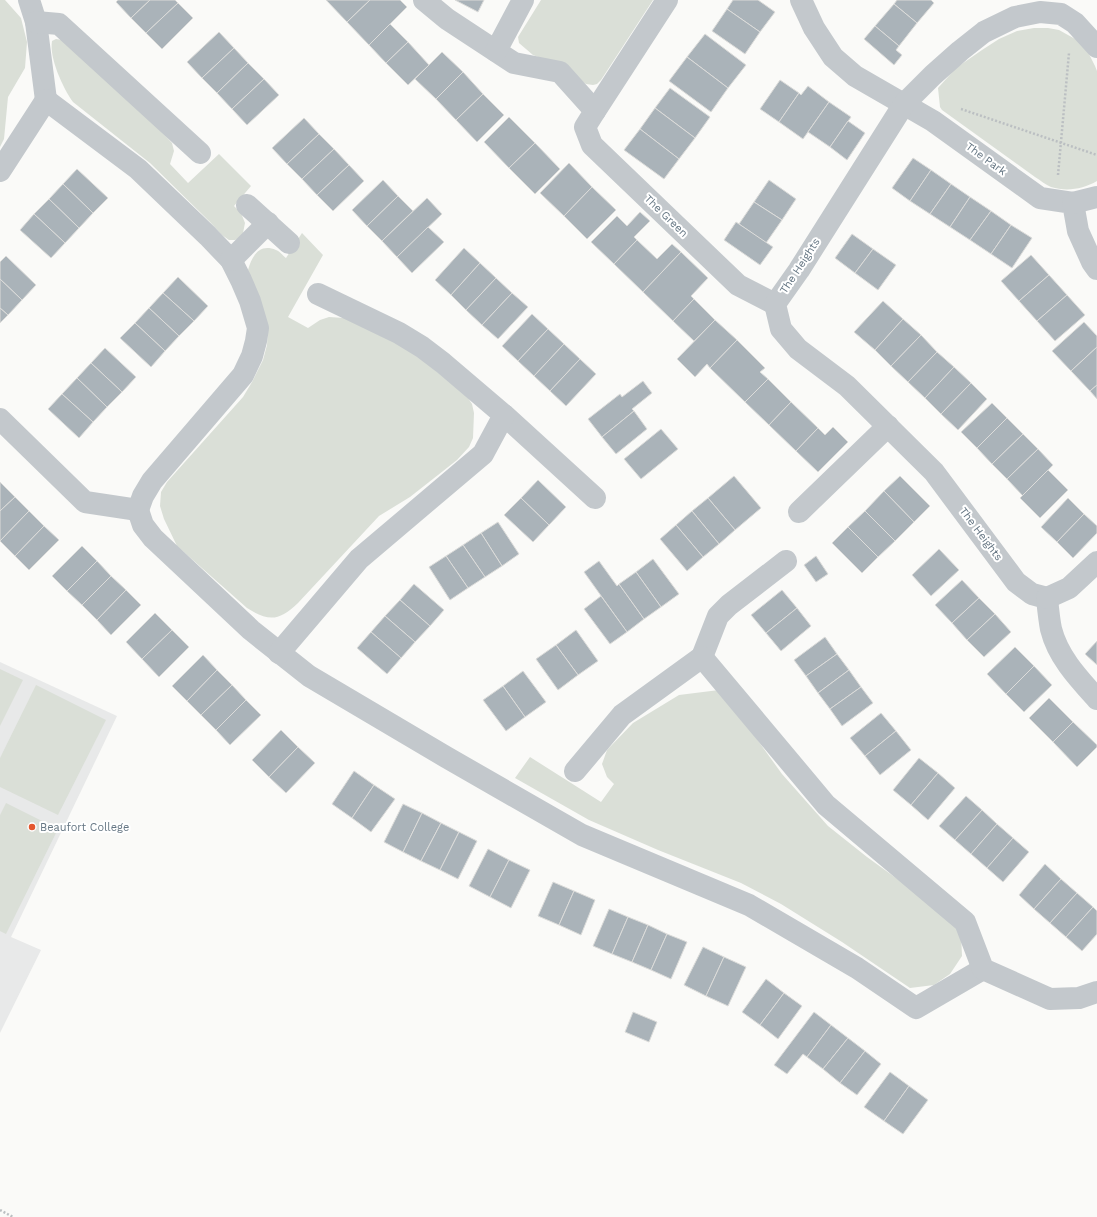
<svg xmlns="http://www.w3.org/2000/svg" width="1097" height="1217" font-family="'Work Sans',sans-serif">
<rect width="100%" height="100%" fill="#fafaf8"/>
<path fill="#e8e9e9" d="M0,662l117,54 -106,221 30,13 -41,83z"/>
<g fill="#dadfd7">
<path d="M0,0h5l16,18 6,24 -2,26 -17,29 -4,42 -4,8z"/>
<path d="M541,0h112l-52,80 -4,4 -4,1 -7,-1 -28,-19 -25,-10 -14,-12 -1,-6z"/>
<path d="M1034,28h14l11,2 18,10 11,12 7,14 2,5v110c-14,8 -30,11 -46,6 -5,-2 -11,-7 -16,-10l-93,-67 -2,-3 -2,-19 18,-20 26,-18 17,-11 18,-8z"/>
<path d="M56,39l6,1 95,87 15,16 2,8 -4,13 18,19 31,-29 32,32 -17,20 7,7 4,10 -2,10 -3,5 -5,2h-6l-7,-5 -12,-13 -60,-59 -77,-61c-10,-14 -24,-44 -21,-61z"/>
<path d="M302,233l21,22 -35,62 20,11 12,-8 9,-3 15,1 65,31 57,46 6,9 2,9 -1,25 -4,9 -12,13 -19,15 -28,22 -31,19 -81,87c-19,18 -29,19 -51,5l-70,-62 -13,-27 -4,-13 1,-14 6,-10 76,-85 9,-15 11,-22 4,-15 1,-16 -20,-59c4,-14 11,-27 28,-20 4,1 7,6 10,8z"/>
<path d="M0,669l23,11 -23,46z"/>
<path d="M36,685l70,35 -48,95 -58,-28v-29z"/>
<path d="M719,690l14,16 49,68 46,52 39,31 84,61 10,16 1,22 -12,18 -16,11 -24,3 -68,-46 -61,-38 -40,-21 -83,-33 -69,-30 -74,-42 15,-21 71,45 13,-18 -7,-7 -5,-13 5,-14 26,-27 46,-28z"/>
<path d="M6,803l52,26 -52,105 -6,-3v-116z"/>
</g>
<g fill="#aab3b9" stroke="#dcdcda">
<path d="M118,0h32l-19,18 -15,-16z"/>
<path d="M150,0h25l3,3 -32,30 -15,-15z"/>
<path d="M326,0h44l-23,22z"/>
<path d="M370,0h30l7,7 -38,38 -22,-23z"/>
<path d="M455,0h29l-6,12z"/>
<path d="M733,0h25l17,12 -15,20 -33,-23z"/>
<path d="M897,0h34l3,3 -17,20 -23,-19z"/>
<path d="M178,3l15,15 -31,31 -16,-16z"/>
<path d="M894,4l23,19 -18,23 -24,-20z"/>
<path d="M727,9l33,23 -15,22 -33,-23z"/>
<path d="M390,24l18,18 -22,21 -17,-18z"/>
<path d="M875,26l24,20 -3,4 6,5 -8,10 -30,-26z"/>
<path d="M219,32l15,16 -32,30 -15,-16z"/>
<path d="M705,34l41,31 -18,23 -41,-31z"/>
<path d="M408,42l21,23 -21,20 -22,-22z"/>
<path d="M234,48l14,15 -31,30 -15,-15z"/>
<path d="M442,52l21,20 -27,27 -21,-20z"/>
<path d="M687,57l41,31 -17,24 -42,-31z"/>
<path d="M248,63l16,16 -32,30 -15,-16z"/>
<path d="M463,72l20,22 -27,26 -20,-21z"/>
<path d="M264,79l15,16 -32,30 -15,-16z"/>
<path d="M780,80l19,13 -20,29 -19,-13z"/>
<path d="M808,86l21,16 -26,37 -24,-17 20,-29 2,2z"/>
<path d="M670,88l40,29 -15,21 -40,-30z"/>
<path d="M483,94l21,21 -27,27 -21,-22z"/>
<path d="M829,102l22,15 -21,30 -22,-15z"/>
<path d="M655,108l40,30 -16,21 -39,-30z"/>
<path d="M509,117l26,26 -26,25 -25,-26z"/>
<path d="M304,118l15,16 -32,30 -15,-16z"/>
<path d="M848,121l17,12 -18,27 -17,-13z"/>
<path d="M640,129l39,30 -15,20 -40,-29z"/>
<path d="M319,134l15,15 -32,30 -15,-15z"/>
<path d="M535,143l25,26 -25,25 -26,-26z"/>
<path d="M334,149l15,16 -32,30 -15,-16z"/>
<path d="M913,158l18,12 -21,31 -18,-13z"/>
<path d="M569,163l23,24 -28,29 -24,-23z"/>
<path d="M349,165l15,16 -31,30 -16,-16z"/>
<path d="M77,169l31,29 -15,15 -30,-29z"/>
<path d="M931,170l20,14 -21,30 -20,-13z"/>
<path d="M383,180l15,16 -31,30 -15,-16z"/>
<path d="M769,180l27,19 -14,21 -28,-18z"/>
<path d="M63,184l30,29 -14,15 -30,-29z"/>
<path d="M951,184l19,13 -20,30 -20,-13z"/>
<path d="M592,187l24,23 -29,29 -23,-23z"/>
<path d="M398,196l15,15 -31,30 -15,-15z"/>
<path d="M970,197l21,14 -21,29 -20,-13z"/>
<path d="M427,198l15,16 -45,43 -15,-16z"/>
<path d="M49,199l30,29 -14,15 -31,-29z"/>
<path d="M754,202l28,18 -16,23 -27,-19z"/>
<path d="M991,211l20,14 -20,29 -21,-14z"/>
<path d="M640,212l10,9 -16,16 3,3 -23,24 -23,-22 26,-26 10,10z"/>
<path d="M34,214l31,29 -14,15 -31,-28z"/>
<path d="M736,222l37,25 -13,18 -36,-25z"/>
<path d="M1011,225l21,13 -20,30 -21,-14z"/>
<path d="M428,227l16,15 -32,31 -15,-16z"/>
<path d="M852,234l21,15 -18,24 -20,-15z"/>
<path d="M637,240l20,19 15,-15 9,8 -38,40 -29,-28z"/>
<path d="M464,248l16,15 -29,32 -16,-15z"/>
<path d="M873,249l23,16 -18,25 -23,-17z"/>
<path d="M681,252l27,26 -17,18 3,3 -21,22 -30,-29z"/>
<path d="M1031,255l18,20 -30,26 -18,-20z"/>
<path d="M6,256l30,29 -14,15 -22,-21v-17z"/>
<path d="M480,263l16,15 -30,32 -15,-15z"/>
<path d="M1049,275l18,20 -30,26 -18,-20z"/>
<path d="M178,277l30,29 -14,15 -31,-28z"/>
<path d="M496,278l16,15 -30,32 -16,-15z"/>
<path d="M0,279l22,21 -14,15 -8,-7z"/>
<path d="M163,293l31,28 -15,15 -30,-28z"/>
<path d="M512,293l16,14 -30,32 -16,-14z"/>
<path d="M1067,295l18,20 -30,26 -18,-20z"/>
<path d="M694,299l21,21 -21,21 -21,-20z"/>
<path d="M883,301l20,18 -28,31 -21,-18z"/>
<path d="M0,308l8,7 -8,8z"/>
<path d="M149,308l30,28 -14,15 -30,-28z"/>
<path d="M532,314l16,15 -30,32 -16,-15z"/>
<path d="M903,319l18,16 -30,31 -16,-16z"/>
<path d="M715,320l22,20 -27,28 -3,-4 -12,13 -18,-18z"/>
<path d="M1084,322l13,14v11l-26,24 -19,-20z"/>
<path d="M135,323l30,28 -14,16 -31,-29z"/>
<path d="M548,329l16,15 -30,32 -16,-15z"/>
<path d="M921,335l16,17 -29,30 -17,-16z"/>
<path d="M737,340l28,28 -5,4 8,7 -23,23 -35,-34z"/>
<path d="M564,344l16,15 -30,32 -16,-15z"/>
<path d="M1097,347v38l-7,6 -19,-20z"/>
<path d="M105,348l31,29 -14,15 -31,-29z"/>
<path d="M937,352l17,15 -29,31 -17,-16z"/>
<path d="M580,359l16,15 -30,32 -16,-15z"/>
<path d="M91,363l31,29 -15,15 -30,-29z"/>
<path d="M954,367l17,16 -30,31 -16,-16z"/>
<path d="M77,378l30,29 -14,15 -31,-28z"/>
<path d="M768,379l23,23 -22,23 -24,-23z"/>
<path d="M643,381l9,12 -20,16 2,2 -32,26 -14,-18 32,-25 2,3z"/>
<path d="M971,383l16,16 -29,31 -17,-16z"/>
<path d="M1097,385v14l-7,-8z"/>
<path d="M62,394l31,28 -14,16 -31,-29z"/>
<path d="M791,402l27,26 -22,23 -27,-26z"/>
<path d="M992,403l15,15 -30,30 -16,-16z"/>
<path d="M634,411l13,18 -31,25 -14,-17z"/>
<path d="M1007,418l16,16 -31,30 -15,-16z"/>
<path d="M833,427l15,15 -30,30 -22,-21 22,-23 7,7z"/>
<path d="M661,429l17,20 -37,30 -17,-20z"/>
<path d="M1023,434l15,15 -31,30 -15,-15z"/>
<path d="M1038,449l15,16 -30,31 -16,-17z"/>
<path d="M1048,470l20,20 -28,28 -20,-20z"/>
<path d="M734,476l27,32 -26,22 -27,-32z"/>
<path d="M900,476l30,30 -16,16 -30,-31z"/>
<path d="M538,480l28,27 -17,18 -28,-27z"/>
<path d="M0,482l15,15 -15,14z"/>
<path d="M884,491l30,31 -19,19 -30,-30z"/>
<path d="M15,497l14,14 -29,30v-30z"/>
<path d="M521,498l28,27 -16,17 -29,-27z"/>
<path d="M708,498l27,32 -16,14 -27,-33z"/>
<path d="M1068,498l16,16 -27,28 -16,-15z"/>
<path d="M29,511l15,15 -29,30 -15,-15z"/>
<path d="M692,511l27,33 -16,13 -27,-32z"/>
<path d="M865,511l30,30 -17,16 -30,-30z"/>
<path d="M1084,514l13,12v7l-24,25 -16,-16z"/>
<path d="M498,522l21,32 -17,12 -21,-33z"/>
<path d="M676,525l27,32 -16,14 -27,-32z"/>
<path d="M44,526l15,14 -30,30 -14,-14z"/>
<path d="M848,527l30,30 -16,16 -30,-30z"/>
<path d="M481,533l21,33 -17,11 -22,-32z"/>
<path d="M463,545l22,32 -17,11 -22,-32z"/>
<path d="M82,546l15,15 -30,30 -15,-15z"/>
<path d="M939,549l20,21 -28,26 -19,-21z"/>
<path d="M446,556l22,32 -18,12 -21,-33z"/>
<path d="M816,556l12,18 -12,8 -12,-17z"/>
<path d="M653,559l26,35 -18,13 -25,-35z"/>
<path d="M97,561l14,15 -29,29 -15,-14z"/>
<path d="M599,561l18,25 2,-2 25,35 -17,13 -43,-60z"/>
<path d="M636,572l25,35 -17,12 -25,-35z"/>
<path d="M111,576l15,14 -29,30 -15,-15z"/>
<path d="M962,580l17,18 -27,25 -17,-18z"/>
<path d="M414,584l30,26 -14,16 -30,-26z"/>
<path d="M126,590l15,15 -30,30 -14,-15z"/>
<path d="M782,590l15,18 -31,25 -15,-18z"/>
<path d="M601,596l26,36 -17,12 -26,-35z"/>
<path d="M979,598l16,16 -28,26 -15,-17z"/>
<path d="M400,600l30,26 -15,16 -30,-26z"/>
<path d="M797,608l14,18 -30,25 -15,-18z"/>
<path d="M155,613l17,17 -30,29 -16,-17z"/>
<path d="M995,614l16,18 -27,25 -17,-17z"/>
<path d="M385,616l30,26 -14,16 -30,-26z"/>
<path d="M172,630l17,17 -30,30 -17,-18z"/>
<path d="M576,630l22,31 -20,14 -22,-30z"/>
<path d="M371,632l30,26 -14,16 -30,-26z"/>
<path d="M825,637l12,17 -31,22 -12,-16z"/>
<path d="M1097,641v24l-12,-11z"/>
<path d="M556,645l22,30 -20,15 -22,-31z"/>
<path d="M1015,647l19,19 -28,28 -19,-20z"/>
<path d="M837,654l12,16 -31,23 -12,-17z"/>
<path d="M203,655l14,15 -30,31 -15,-15z"/>
<path d="M1034,666l18,19 -28,27 -18,-18z"/>
<path d="M217,670l15,15 -31,30 -14,-14z"/>
<path d="M849,670l12,17 -31,22 -12,-16z"/>
<path d="M523,671l23,31 -21,15 -22,-31z"/>
<path d="M232,685l14,15 -30,30 -15,-15z"/>
<path d="M503,686l22,31 -19,14 -23,-31z"/>
<path d="M861,687l12,16 -31,23 -12,-17z"/>
<path d="M1049,698l24,24 -20,20 -24,-24z"/>
<path d="M246,700l15,15 -31,30 -14,-15z"/>
<path d="M881,713l15,18 -31,25 -15,-18z"/>
<path d="M1073,722l24,23v2l-20,20 -24,-25z"/>
<path d="M281,730l17,17 -29,30 -17,-17z"/>
<path d="M896,731l15,19 -31,25 -15,-19z"/>
<path d="M298,747l17,16 -29,30 -17,-16z"/>
<path d="M919,758l19,15 -27,32 -18,-15z"/>
<path d="M354,771l20,14 -22,33 -20,-14z"/>
<path d="M938,773l17,15 -27,32 -17,-15z"/>
<path d="M374,785l21,14 -24,33 -19,-14z"/>
<path d="M966,796l16,14 -27,30 -16,-14z"/>
<path d="M403,804l19,9 -19,39 -19,-10z"/>
<path d="M982,810l15,14 -26,30 -16,-14z"/>
<path d="M422,813l19,10 -20,38 -18,-9z"/>
<path d="M441,823l18,9 -19,38 -19,-9z"/>
<path d="M997,824l16,14 -26,30 -16,-14z"/>
<path d="M459,832l18,9 -19,38 -18,-9z"/>
<path d="M1013,838l16,14 -26,30 -16,-14z"/>
<path d="M488,849l21,11 -19,37 -21,-11z"/>
<path d="M509,860l21,10 -19,38 -21,-11z"/>
<path d="M1045,864l16,15 -27,30 -15,-14z"/>
<path d="M1061,879l16,14 -27,30 -16,-14z"/>
<path d="M553,882l21,9 -15,34 -21,-9z"/>
<path d="M574,891l21,9 -14,35 -22,-10z"/>
<path d="M1077,893l16,14 -27,30 -16,-14z"/>
<path d="M1093,907l4,4v23l-15,17 -16,-14z"/>
<path d="M609,909l19,8 -16,37 -19,-8z"/>
<path d="M628,917l20,8 -16,37 -20,-8z"/>
<path d="M648,925l19,9 -16,36 -19,-8z"/>
<path d="M667,934l20,8 -16,37 -20,-9z"/>
<path d="M703,947l21,10 -18,39 -22,-11z"/>
<path d="M724,957l22,10 -18,39 -22,-10z"/>
<path d="M766,979l18,14 -24,32 -18,-13z"/>
<path d="M784,993l18,13 -24,33 -18,-14z"/>
<path d="M633,1012l24,10 -8,20 -24,-10z"/>
<path d="M814,1012l17,13 -24,32 -4,-3 -16,20 -13,-9z"/>
<path d="M831,1025l17,13 -25,31 -16,-12z"/>
<path d="M848,1038l17,13 -25,32 -17,-14z"/>
<path d="M865,1051l16,13 -24,31 -17,-12z"/>
<path d="M890,1072l19,14 -25,35 -20,-14z"/>
<path d="M909,1086l19,14 -25,34 -19,-13z"/>
</g>
<g fill="none" stroke-linecap="round" stroke-linejoin="round">
<g stroke="#bbbfc2" stroke-width="2.5" stroke-dasharray="2 2" stroke-linecap="butt">
<path d="M961,109l136,46"/>
<path d="M1058,175l11,-122"/>
<path d="M0,1210l13,7"/>
</g>
<g stroke="#c3c8cc" stroke-width="22">
<path d="M29,0l7,22 10,78"/>
<path d="M424,0l23,19 67,44 46,9 35,39 -10,16 7,18 146,140 37,19"/>
<path d="M801,0l13,28 19,29 22,19 78,45 107,77 33,5 5,28 14,31 5,7"/>
<path d="M36,22l23,2 141,129"/>
<path d="M496,51l27,-51"/>
<path d="M595,111l72,-111"/>
<path d="M0,171l46,-71 92,69 70,67 23,24 10,20 9,21 8,27 -2,13 -4,15 -9,19 -91,106 -9,15 -5,14"/>
<path d="M1073,203l24,-6"/>
<path d="M247,205l42,38"/>
<path d="M231,260l37,-37"/>
<path d="M504,415l91,83"/>
<path d="M0,419l85,83 53,8 5,15 10,13 98,92 58,46 137,81 136,78 167,70 108,63 59,40 67,-39"/>
<path d="M799,512l89,-86"/>
<path d="M1047,598l-15,-4 -16,-12 -82,-110 -87,-86 -49,-37 -17,-20 -6,-25 24,-34 105,-166 29,-29 27,-24 24,-19 31,-15 25,-5 21,2 14,9 22,24"/>
<path d="M1047,598c1,10 2,21 4,31 7,28 27,49 46,70"/>
<path d="M1047,598l22,-10 28,-26"/>
<path d="M279,653l80,-94 124,-105 21,-39 -61,-52 -21,-16 -23,-14 -81,-39"/>
<path d="M702,657l16,-41 11,-11 57,-44"/>
<path d="M575,771l47,-56 80,-58 124,148 139,117 18,47 67,30 29,-1 18,-6"/>
</g>
</g>
<circle fill="#e4572e" stroke="#fff" stroke-width="1.5" cx="32" cy="827" r="4"/>
<g text-anchor="middle" dominant-baseline="central" stroke-width="4" stroke-linejoin="round" paint-order="stroke">
<g font-size="11" fill="#657683" stroke="#fff">
<text transform="translate(986 159) rotate(36)">The Park</text>
<text transform="translate(666 216) rotate(44)">The Green</text>
<text transform="translate(800 266) rotate(-57)">The Heights</text>
<text transform="translate(981 534) rotate(53)">The Heights</text>
</g>
<g font-size="11" fill="#657683" stroke="#fff" text-anchor="start">
<text x="40" y="827">Beaufort College</text>
</g>
</g>
</svg>
